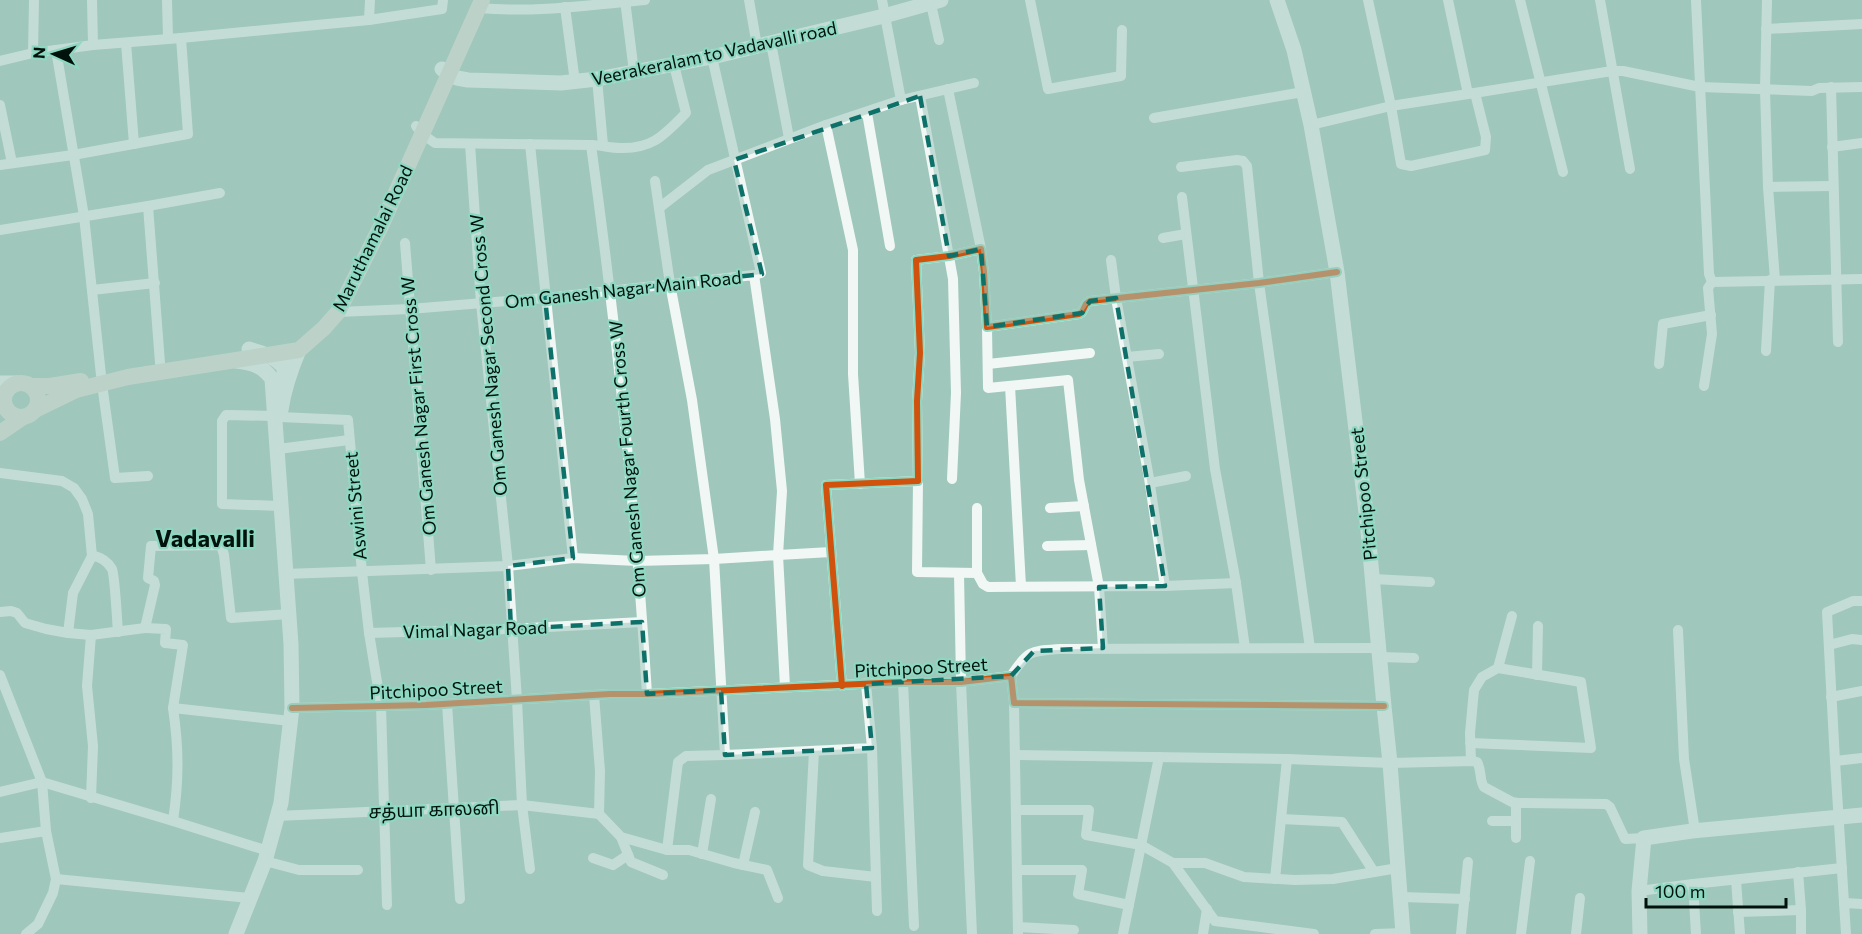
<svg xmlns="http://www.w3.org/2000/svg" width="1862" height="934" font-family="Commissioner,'Noto Sans Tamil',sans-serif">
<rect width="100%" height="100%" fill="#9fc7bb"/>
<g fill="none" stroke-linecap="round" stroke-linejoin="round">
<g stroke="#f1f7f5" stroke-width="10">
<path d="M92,0l1,45"/>
<path d="M167,0l1,38"/>
<path d="M625,0l9,72"/>
<path d="M749,0l8,46"/>
<path d="M1030,0l18,89 73,-13 1,-46"/>
<path d="M1368,0l23,106 10,58 10,2 74,-16 1,-13 -11,-44"/>
<path d="M1520,0l43,172"/>
<path d="M1600,0l30,169"/>
<path d="M1696,0l13,274 3,8 -4,6 4,46 -8,52"/>
<path d="M1767,0l-2,90 3,97 7,93"/>
<path d="M931,4l8,36"/>
<path d="M565,7l10,75"/>
<path d="M479,8c55,5 111,-3 166,-8"/>
<path d="M369,20l1,-20"/>
<path d="M1766,29l96,-5"/>
<path d="M181,38l188,-18 73,-11 1,-9"/>
<path d="M126,43l8,101"/>
<path d="M771,43l18,95"/>
<path d="M33,53l1,-53"/>
<path d="M712,57l49,216 -7,2"/>
<path d="M0,61l33,-8 23,-3 28,166 17,159"/>
<path d="M597,79l6,66"/>
<path d="M1831,87l7,255"/>
<path d="M948,89l33,160"/>
<path d="M1468,94l144,-23h11l77,16 112,4 7,-3 43,-1"/>
<path d="M920,96l33,183 3,114 -4,86"/>
<path d="M901,100l73,-17"/>
<path d="M0,105l12,58"/>
<path d="M867,113l23,133"/>
<path d="M1154,118l149,-26"/>
<path d="M826,125l75,-25 -19,-100"/>
<path d="M1311,125l80,-19 77,-12 -20,-94"/>
<path d="M416,126l6,8 13,9 156,2c25,182 45,366 56,549"/>
<path d="M530,144l43,414"/>
<path d="M591,145c10,0 19,3 29,3 33,1 44,-13 66,-35l-12,-48"/>
<path d="M1832,147l30,-4"/>
<path d="M0,165l73,-10 115,-21 -7,-96 -88,7 -37,5"/>
<path d="M1181,167l56,-7 6,1 4,5 12,117 51,365"/>
<path d="M655,181l15,103 22,116 22,159 11,196 147,-7 -6,-64"/>
<path d="M1768,187l65,-1"/>
<path d="M1182,197l33,272 21,114 9,65"/>
<path d="M148,206l72,-13"/>
<path d="M659,208l49,-38 118,-45 27,125v124l7,110"/>
<path d="M0,230l148,-24 12,157"/>
<path d="M1163,238l23,-4"/>
<path d="M405,243l26,327"/>
<path d="M1111,260l5,38 33,180 16,108 71,-3"/>
<path d="M1712,282l150,-3"/>
<path d="M92,290l63,-7"/>
<path d="M338,312l72,-3 135,-11 209,-23 21,144 7,72 -4,64 53,-3"/>
<path d="M987,327l1,61 80,-8 11,100 20,107 4,61"/>
<path d="M1766,351l4,-71"/>
<path d="M1127,357l32,-3"/>
<path d="M988,364l102,-11"/>
<path d="M1659,364l4,-40 48,-9"/>
<path d="M102,384l13,94 33,-2"/>
<path d="M1010,386l11,200"/>
<path d="M274,416l-48,-1 -4,6v83l58,2"/>
<path d="M280,417l68,3 14,152 7,61 142,-4 131,-7"/>
<path d="M278,449l71,-9"/>
<path d="M0,473l62,8 12,7 8,11 6,15 4,42 -19,37 -5,40 23,2 54,-7 10,-43 -1,-4 -6,-3 3,-32 70,-1 3,10 7,63 58,-4"/>
<path d="M918,481l-1,91 60,1 6,11 5,3 177,-1"/>
<path d="M1150,483l36,-7"/>
<path d="M977,508v65"/>
<path d="M1050,508l34,-2"/>
<path d="M1047,546l44,-1"/>
<path d="M92,556c8,0 16,6 20,13 3,7 5,52 6,63"/>
<path d="M959,573l2,109 11,252"/>
<path d="M285,574l223,-8 65,-8 64,3 77,-2 64,-4 7,132"/>
<path d="M1373,579l57,3"/>
<path d="M1862,601h-9l-26,11 8,149 27,-3"/>
<path d="M0,612l11,-1 6,2 8,10 21,6 22,4"/>
<path d="M145,628l21,1 -1,14 18,2 -10,63"/>
<path d="M1678,630l6,129 11,72"/>
<path d="M369,633l12,73 6,199"/>
<path d="M91,635l-4,51 6,60 -2,52"/>
<path d="M1829,645l23,-6 10,1"/>
<path d="M1380,657l34,1"/>
<path d="M1498,668l14,-52"/>
<path d="M0,675l42,107 4,49 10,48 -3,14 -15,31 -12,10"/>
<path d="M1537,675l1,-49"/>
<path d="M1011,676c17,-26 20,-25 49,-27l320,-1"/>
<path d="M903,682l11,244"/>
<path d="M842,686l-16,-201 92,-4 -1,-80 3,-48 -4,-93 33,-4 32,-7 3,23 3,55 92,-13 3,-2 4,-8 4,-3 169,-18 78,-11"/>
<path d="M594,695l6,76 -1,43"/>
<path d="M1831,697l31,-6"/>
<path d="M1014,703l4,231"/>
<path d="M447,704l13,195"/>
<path d="M292,708l134,-3 184,-11h37l256,-12h58l50,-6 3,27 370,3"/>
<path d="M1470,743l121,5 -10,-66 -83,-14 -16,9 -8,13 -4,43 1,28"/>
<path d="M872,748l5,163"/>
<path d="M814,751l-6,114 15,6 53,6"/>
<path d="M1015,755l272,4 103,4 83,-2 4,1c5,8 2,18 7,25l28,15 6,1 88,1 4,3 15,32 19,-1"/>
<path d="M1835,761l11,173"/>
<path d="M0,792l42,-10 131,39c6,-41 6,-72 0,-113l117,13"/>
<path d="M1016,810h73l-3,25 55,10 32,18 42,58 99,13"/>
<path d="M277,816l245,-11 -5,-105 -9,-134 -27,-263 -11,-159"/>
<path d="M1281,819l61,3 32,50"/>
<path d="M173,821l95,30"/>
<path d="M1492,821h24"/>
<path d="M621,837l10,25 32,13"/>
<path d="M0,838l46,-7"/>
<path d="M1516,838v-35"/>
<path d="M667,850l11,-88 8,-6 39,-1"/>
<path d="M702,854l9,-55"/>
<path d="M593,858l20,7 15,-10"/>
<path d="M265,861l34,9h59"/>
<path d="M1173,863h32l39,14 51,3 38,-1 65,-11"/>
<path d="M743,865l12,-53"/>
<path d="M530,869l-8,-64 77,9 22,23 46,13h22l45,13 33,7 11,28"/>
<path d="M1017,870h65l-4,24 51,11"/>
<path d="M1798,872l3,38v24"/>
<path d="M56,879l193,19"/>
<path d="M1275,879l12,-120"/>
<path d="M1736,880l4,54"/>
<path d="M1693,884l149,-16"/>
<path d="M1639,891l54,-7 3,50"/>
<path d="M1401,897l64,2"/>
<path d="M1844,903l18,1"/>
<path d="M1738,912l63,-2"/>
<path d="M1018,927l56,3"/>
<path d="M1123,934l36,-177"/>
<path d="M1203,934l4,-25"/>
<path d="M1375,934l28,-1"/>
<path d="M1461,934l7,-72"/>
<path d="M1521,934l9,-73"/>
<path d="M1576,934l4,-36"/>
</g>
<g stroke="#f1f7f5" stroke-width="15">
<path d="M1277,0l17,50 17,75 26,147 30,249 17,185 6,57 13,171"/>
<path d="M442,69l15,9 11,2 93,3 36,-4 115,-22 172,-41 57,-16"/>
<path d="M249,349c14,4 25,7 35,18v17"/>
<path d="M0,383h18"/>
<path d="M0,400l4,2"/>
<path d="M281,410c3,-21 10,-41 18,-60"/>
<path d="M236,934l29,-73 16,-58 11,-95 -1,-64 -19,-265c-10,-14 -20,-16 -36,-18"/>
<path d="M1640,934l-1,-43 5,-53 48,-7 170,-16"/>
</g>
<g stroke="#dfe0da" stroke-width="16">
<circle cx="21" cy="400" r="17"/>
<path d="M32,386h18l31,-5"/>
<path d="M37,409l39,-19 52,-13 171,-27 25,-22 14,-16 43,-86 101,-226"/>
<path d="M0,433l22,-15"/>
</g>
<g stroke="#8ed8c2" stroke-width="10">
<g id="cycleway">
<path d="M842,686l-16,-201 92,-4 -1,-80 3,-48 -4,-93 33,-4 32,-7 3,23 3,55 92,-13 3,-2 4,-8 4,-3 169,-18 78,-11"/>
<path d="M292,708l134,-3 184,-11h37l256,-12h58l50,-6 3,27 370,3"/>
</g>
</g>
<use href="#cycleway" stroke="#d1520c" stroke-width="6"/>
</g>
<path d="M0 0H1862V934H0ZM920,96l29,160 32,-7 6,78 95,-14 8,-12 26,-3 49,288 -66,1 4,61 -69,3 -23,25 -145,8 6,64 -147,7 -4,-65 -74,4 -5,-72 -131,7 -3,-63 65,-8 -28,-260 217,-24 -28,-114z" fill="#9fc7bb" fill-opacity=".55" fill-rule="evenodd"/>
<path fill="none" stroke="#0e7169" stroke-width="4.5" stroke-dasharray="12 8" stroke-linejoin="round" d="M920,96l29,160 32,-7 6,78 95,-14 8,-12 26,-3 49,288 -66,1 4,61 -69,3 -23,25 -145,8 6,64 -147,7 -4,-65 -74,4 -5,-72 -131,7 -3,-63 65,-8 -28,-260 217,-24 -28,-114z"/>
<g text-anchor="middle" dominant-baseline="central" stroke-width="4.5" stroke-linejoin="round" paint-order="stroke">
<g font-size="18" fill="#00120c" stroke="#8ed8c2">
<text transform="translate(714 53) rotate(-12)">Veerakeralam to Vadavalli road</text>
<text transform="translate(372 238) rotate(-64)">Maruthamalai Road</text>
<text transform="translate(623 289) rotate(-6)">Om Ganesh Nagar Main Road</text>
<text transform="translate(488 355) rotate(-95)">Om Ganesh Nagar Second Cross W</text>
<text transform="translate(418 406) rotate(-95)">Om Ganesh Nagar First Cross W</text>
<text transform="translate(627 459) rotate(-95)">Om Ganesh Nagar Fourth Cross W</text>
<text transform="translate(1363 494) rotate(-96)">Pitchipoo Street</text>
<text transform="translate(355 506) rotate(-95)">Aswini Street</text>
<text transform="translate(475 629) rotate(-2)">Vimal Nagar Road</text>
<text transform="translate(921 667) rotate(-3)">Pitchipoo Street</text>
<text transform="translate(436 689) rotate(-3)">Pitchipoo Street</text>
<text transform="translate(434 809) rotate(-2)">சத்யா காலனி</text>
</g>
<g font-size="24" font-weight="bold" fill="#00120c" stroke="#8ed8c2">
<text x="205" y="537">Vadavalli</text>
</g>
</g>
<g transform="translate(54 54) rotate(274)" stroke="#8ed8c2" stroke-width="4.5" paint-order="stroke">
<path d="M0-4.5L10 22L0 15L-10 22Z" fill="#00120c"/>
<text y="-9" font-size="16" font-weight="bold" text-anchor="middle" fill="#00120c">N</text>
</g>
<path d="M1646 898v9h140v-9" fill="none" stroke="#00120c" stroke-width="3"/>
<text x="1655" y="898" font-size="18" fill="#00120c" stroke="#8ed8c2" stroke-width="4.5" paint-order="stroke">100 m</text>
</svg>
